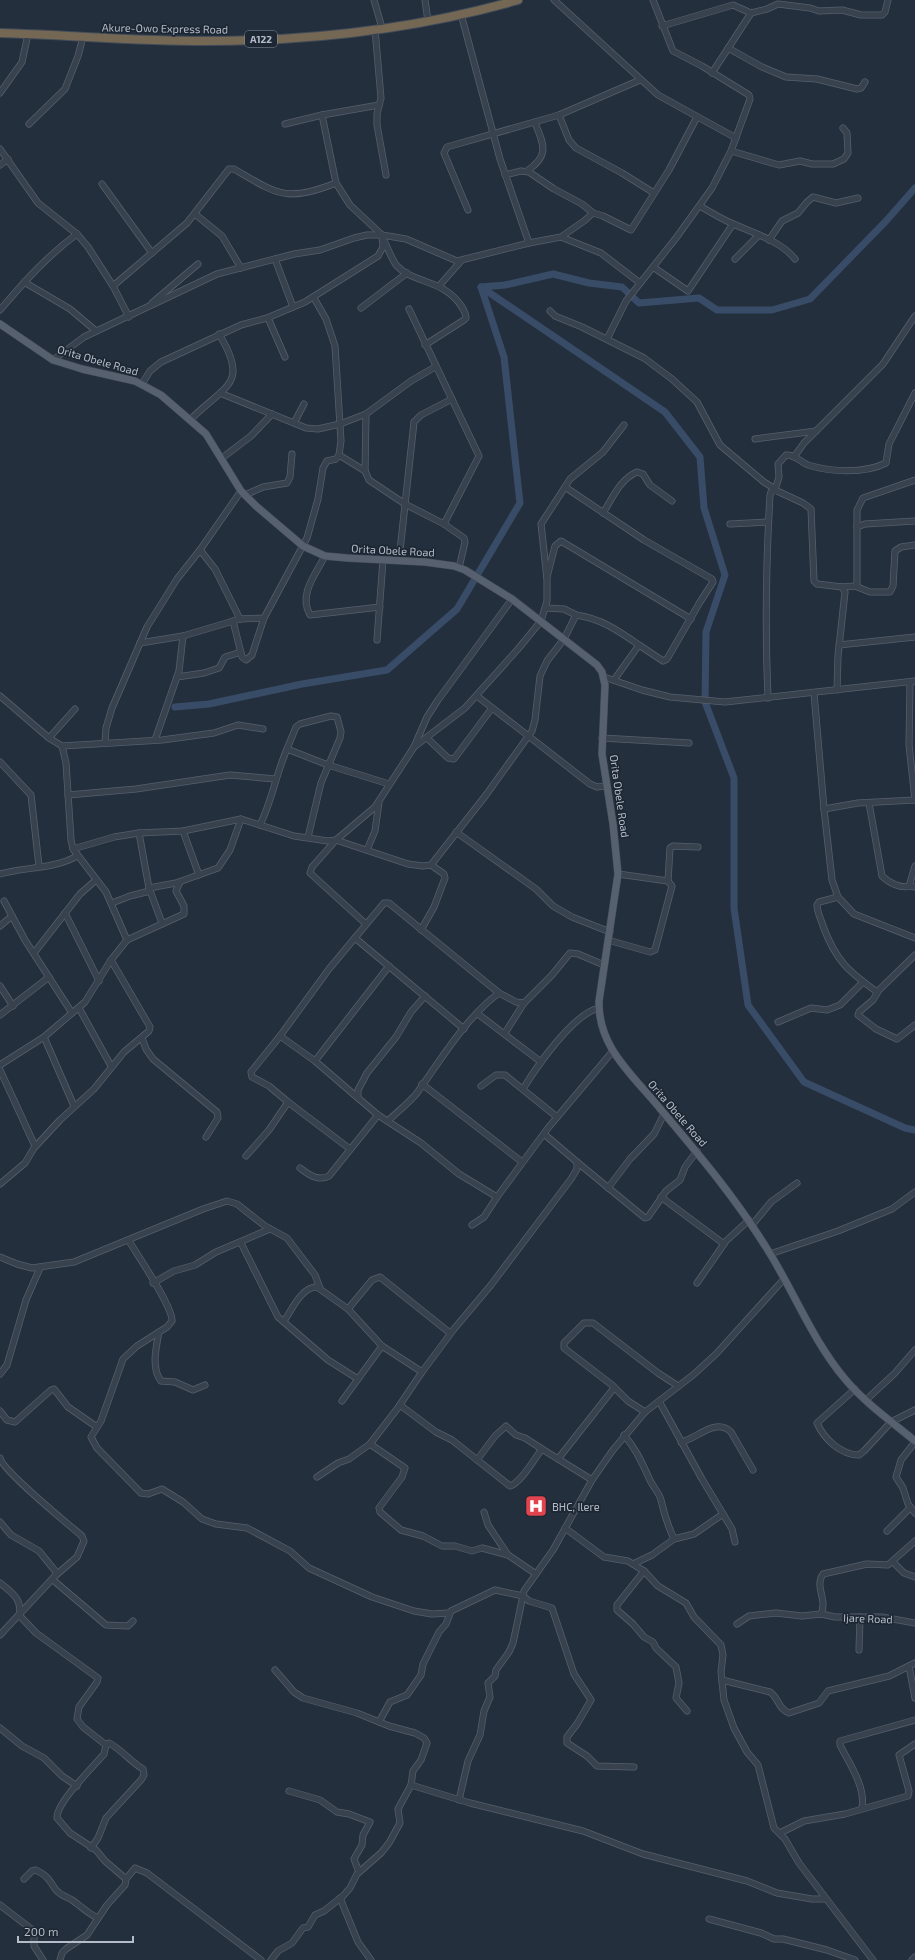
<svg xmlns="http://www.w3.org/2000/svg" width="915" height="1960" font-family="'Exo 2',sans-serif">
<rect width="100%" height="100%" fill="#242f3e"/>
<g fill="none" stroke-linecap="round" stroke-linejoin="round">
<g stroke="#394c67" stroke-width="7">
<path d="M481,287l184,125 35,45 4,51 21,67 -19,57 -1,70 29,76v130l14,97 56,77 101,46 10,2"/>
<path d="M175,707l34,-3 93,-20 85,-14 70,-61 63,-106 -16,-146 -23,-70 24,-2 48,-11 36,9 33,4 17,16 60,-5 18,12h55l38,-11 76,-78 29,-33"/>
</g>
<g stroke="#565f6c" stroke-width="7">
<g id="minor">
<path d="M374,0l8,28"/>
<path d="M425,0l3,21"/>
<path d="M554,0l104,95 78,43"/>
<path d="M461,14l39,145 29,84"/>
<path d="M662,26l71,-21 18,8 16,-4 11,-5 32,4 9,3 23,-1 19,5h21l3,-3 3,-12"/>
<path d="M375,29l6,69 -4,16v11l9,50"/>
<path d="M728,48l34,19 24,10 31,2 40,10 4,-1 4,-6"/>
<path d="M712,73l39,-60"/>
<path d="M0,93l22,-31 6,-28"/>
<path d="M559,115l10,25 7,8 46,25 32,20"/>
<path d="M29,124l36,-35 13,-33 5,-19"/>
<path d="M285,124l37,-9"/>
<path d="M0,149l38,54 39,31 11,13 25,39 16,31"/>
<path d="M731,151l48,14 21,-4 12,3h21l11,-5 4,-6 -1,-20 -4,-5"/>
<path d="M0,165l8,-6"/>
<path d="M527,171c23,-16 17,-26 8,-48"/>
<path d="M505,175l16,-4 8,1 25,17 28,15 11,9 10,3 28,14 38,-60 28,-53"/>
<path d="M102,184l50,69"/>
<path d="M700,206c10,6 20,12 31,17 20,9 50,18 64,36"/>
<path d="M468,210l-24,-57 3,-6 112,-32 81,-35"/>
<path d="M195,214l27,22 19,32"/>
<path d="M561,237l23,-16 9,-8"/>
<path d="M383,239c5,8 8,20 14,27 17,18 47,13 65,41 2,4 4,7 4,11l-2,2 -39,25"/>
<path d="M769,240l13,-19 16,-8 9,-11 6,-5 23,6 22,-5"/>
<path d="M275,259l18,48"/>
<path d="M735,259l24,-24"/>
<path d="M653,267l35,24 45,-67"/>
<path d="M24,282l46,27 26,22"/>
<path d="M113,286l74,-63 42,-54h5c43,25 52,34 102,14"/>
<path d="M439,286l22,-25"/>
<path d="M152,303l46,-39"/>
<path d="M361,308l46,-35"/>
<path d="M409,309l70,147 -35,68"/>
<path d="M0,310c24,-28 47,-54 77,-76"/>
<path d="M550,311l5,5 27,11 62,31 28,21 25,23 23,43 44,37 11,7"/>
<path d="M268,318l17,39"/>
<path d="M607,339l19,-38 50,-63 36,-50 19,-37 19,-52 -1,-4 -47,-29 -29,-15 -20,-51"/>
<path d="M53,360l31,-23 133,-63 77,-20 26,-4 34,-12 13,-3h15l24,4 51,22 72,-18 32,-6 40,16 39,30"/>
<path d="M142,384l8,-13 11,-9 80,-37 26,-7 38,-16 73,-46 5,-9 -1,-12 -32,-30 -14,-22 -14,-68 57,-10"/>
<path d="M220,393l86,35 12,1 22,-5 26,-10 45,-33 24,-14"/>
<path d="M191,419c34,-34 59,-34 28,-85"/>
<path d="M294,423l10,-19"/>
<path d="M755,439l61,-8"/>
<path d="M339,455l26,16 4,9 36,24 39,20 20,14 1,4 -6,26"/>
<path d="M794,457l10,-14 79,-79 32,-48"/>
<path d="M222,458l29,-22 21,-22"/>
<path d="M365,471l1,-57"/>
<path d="M775,490l4,-13 -1,-13 8,-9c9,-1 14,7 22,10 23,7 56,9 78,-2l3,-19 26,-51"/>
<path d="M245,495l18,-8 24,-4 3,-6 2,-23"/>
<path d="M603,513c9,-14 17,-34 34,-41l6,2 7,11 22,16"/>
<path d="M730,524l38,-2"/>
<path d="M857,527l8,-3 50,-3"/>
<path d="M200,550l15,19 25,50"/>
<path d="M325,556c-9,18 -27,38 -15,59l70,-8"/>
<path d="M399,560l15,-138 7,-7 31,-16"/>
<path d="M547,577l8,-31 6,-5 130,78"/>
<path d="M855,586l15,6h20l3,-6 2,-35 6,-4 14,-2"/>
<path d="M842,587l13,-1 2,-3v-73l6,-12 52,-18"/>
<path d="M546,608l18,1 12,6"/>
<path d="M233,621l9,36 4,3 6,-5 12,-37"/>
<path d="M377,640l6,-80"/>
<path d="M140,643l43,-7 57,-17 24,-1 43,-80 11,-39 5,-31 4,-7 9,-2 3,-4 2,-14 -6,-95 -9,-27 -12,-21"/>
<path d="M839,645l76,-8"/>
<path d="M177,677l27,-4 15,-5 6,-11 16,-5"/>
<path d="M604,677l38,13 28,7 55,5 190,-21"/>
<path d="M614,680l25,-35 24,16 4,-2 33,-57 13,-20 -1,-3 -68,-39 -79,-53 5,-8 33,-27 21,-27"/>
<path d="M910,682l-1,63 6,55"/>
<path d="M814,693l10,116 34,-6 57,-3"/>
<path d="M0,696l49,42 13,8 100,-6 52,-7 24,-8 25,4"/>
<path d="M477,696l113,88 7,3 8,-1"/>
<path d="M768,698c-3,-67 -2,-135 2,-203l1,-3 4,-2 28,13 8,6 3,72 3,3 25,3 3,5 -7,64 -1,34"/>
<path d="M49,738l26,-29"/>
<path d="M427,738l21,20 6,1 38,-51"/>
<path d="M602,738l87,5"/>
<path d="M155,740l24,-69 4,-35"/>
<path d="M105,743l1,-15 6,-20 35,-81 30,-48 23,-29 41,-59"/>
<path d="M62,746l4,17 5,77 2,9 33,43 21,48"/>
<path d="M414,747l13,-30 11,-17 74,-101"/>
<path d="M287,749l9,-22 4,-3 31,-8 6,1 4,15 -1,6 -19,45 -13,54"/>
<path d="M0,762l31,33 8,71"/>
<path d="M68,795l68,-6 94,-14 45,4"/>
<path d="M869,803l13,73c7,7 19,13 29,10"/>
<path d="M824,809l8,71 6,17 16,17 61,24"/>
<path d="M260,825c12,-24 16,-51 27,-76l41,16 61,19"/>
<path d="M183,831l16,44"/>
<path d="M456,832l80,57 17,17 19,11 38,15"/>
<path d="M139,833l10,55 13,35"/>
<path d="M73,849l41,-12 25,-4 44,-2 58,-12 53,17 34,5 8,-1 39,-33 39,-60 51,-39 53,-59 23,-28 6,-20v-22l-6,-55 24,-37"/>
<path d="M367,850l8,-19 4,-29"/>
<path d="M915,866l-5,17 1,3 4,1"/>
<path d="M0,874c25,-7 55,-5 77,-18"/>
<path d="M668,881l2,-33 3,-2 25,1"/>
<path d="M149,888l27,-5 42,-15 12,-18 11,-31"/>
<path d="M838,897l-19,5 -2,3c0,7 4,14 6,21 13,35 25,45 54,66"/>
<path d="M4,901l21,39 47,73"/>
<path d="M112,903l18,-7 20,-5"/>
<path d="M65,913l34,68"/>
<path d="M366,924l-56,-51 2,-6 24,-27 72,24 15,2 8,-1 55,-70 46,-64 3,-11 5,-44 7,-15 17,-22 12,-24c24,3 43,16 63,30"/>
<path d="M0,926l12,-10"/>
<path d="M421,930l13,-23 11,-29 -1,-4 -13,-9"/>
<path d="M355,938l109,91"/>
<path d="M608,940l42,12 5,-2 17,-64 -4,-5 -50,-7"/>
<path d="M34,953l46,-59 16,-14"/>
<path d="M915,955l-36,35 -6,10 -14,12 -1,3 18,14 21,10 18,-14"/>
<path d="M0,986l13,20"/>
<path d="M425,996l-14,16 -15,25 -29,36 -9,17v8l20,17 43,28 38,31 38,23"/>
<path d="M79,1008l32,58"/>
<path d="M478,1014l63,48"/>
<path d="M0,1015l49,-38"/>
<path d="M778,1022l33,-14 16,2 13,-5 23,-23"/>
<path d="M505,1033l19,-30"/>
<path d="M280,1036l35,25 43,37"/>
<path d="M142,1038l4,11 7,10 64,53 1,6 -12,19"/>
<path d="M315,1061l74,-95"/>
<path d="M0,1065l44,-28"/>
<path d="M0,1070l35,76"/>
<path d="M422,1084l100,78"/>
<path d="M481,1086l15,-11h9l52,42"/>
<path d="M523,1089c14,-23 50,-75 76,-81"/>
<path d="M288,1102l62,47"/>
<path d="M74,1106l-30,-69 41,-35 26,-42 16,-20 57,-26v-8l-8,-15 4,-9"/>
<path d="M388,1121c9,-9 21,-18 29,-28 23,-32 50,-77 82,-100"/>
<path d="M246,1156l23,-26 19,-28 -19,-16 -17,-9 -1,-5 29,-36 49,-67 55,-66h5l110,90 17,9 8,1 28,-28 18,-22 8,1 26,11"/>
<path d="M577,1162l68,56 3,-1 18,-26 14,-11 5,-13 12,-16"/>
<path d="M300,1168c8,6 18,14 29,8l49,-61"/>
<path d="M0,1184l25,-21 9,-15 26,-28 34,-31 30,-37 25,-21 1,-4 -39,-67"/>
<path d="M608,1188l22,-29 24,-25 10,-20"/>
<path d="M661,1197l63,47"/>
<path d="M472,1225l12,-8 13,-20 51,-69 64,-76"/>
<path d="M752,1225l19,-23 26,-19"/>
<path d="M129,1241c9,15 44,66 43,80l-5,6 -30,19 -14,13 -22,62 -10,16 6,11 44,45 7,1 14,-5 21,13 19,17 14,5 31,4 43,23 19,17 63,29 42,14 18,3 17,-1"/>
<path d="M241,1243l37,74 50,43 30,19"/>
<path d="M770,1254l68,-23 54,-22 23,-17"/>
<path d="M0,1257l17,7 15,4 42,-6 129,-53 24,-8 10,3 28,22 22,12 28,37 5,13"/>
<path d="M153,1283l21,-12 21,-6 21,-13 54,-23"/>
<path d="M697,1283l29,-42 23,-21"/>
<path d="M348,1309l24,-29 8,-3 70,56"/>
<path d="M284,1321c8,-11 17,-34 33,-34l31,22 34,37 40,26"/>
<path d="M159,1332c-3,16 -8,36 2,49l14,1 18,8 12,-5"/>
<path d="M0,1374l7,-9 19,-65 14,-32"/>
<path d="M855,1389l-38,34c7,16 24,32 42,32l5,-4 27,-29 24,-12"/>
<path d="M866,1400l29,-27 20,-23"/>
<path d="M342,1401l40,-55"/>
<path d="M659,1401l43,78 30,50 3,13"/>
<path d="M400,1405l36,27 16,8 58,46c11,-3 24,-27 32,-37l50,31"/>
<path d="M0,1411l7,9 8,2 36,-32 3,-1 14,18 29,20"/>
<path d="M645,1412l-17,-11 -16,-16 -48,-37v-5l20,-20h9l65,50 20,13"/>
<path d="M624,1435c12,14 17,26 25,43 3,8 10,14 12,22 3,14 7,26 13,39"/>
<path d="M681,1442c16,-3 34,-25 50,-10l22,38"/>
<path d="M915,1442l-14,18 -5,17 7,11 5,16 7,9"/>
<path d="M370,1444l35,24 -3,9 -23,31 1,4 21,18 22,6 19,10h13l17,5 10,-3 26,7"/>
<path d="M0,1458c3,13 68,66 82,78l2,5 -7,16 -22,19 -55,59"/>
<path d="M558,1459l56,-71"/>
<path d="M477,1460l18,-24 11,-10 10,9 9,3 17,11"/>
<path d="M317,1477l21,-14 11,-4 21,-15 27,-35 25,-37 32,-43 37,-44 80,-106 6,-10v-7l-33,-28"/>
<path d="M484,1512l4,13 20,30 28,19"/>
<path d="M0,1522l11,13 28,16 17,21 -1,4"/>
<path d="M565,1528l39,29 24,4 16,10 14,15 28,17 8,14 27,28 2,10 -2,17 3,28 10,28 13,24 11,13 16,63 11,11 14,24 74,97"/>
<path d="M887,1531l23,-23"/>
<path d="M893,1562l11,11 11,4"/>
<path d="M633,1564l19,-9 22,-16 20,-5 29,-20"/>
<path d="M644,1571l-27,34v5l16,14 11,13 9,5 3,6 20,19 3,16 -3,15 11,13"/>
<path d="M53,1580l53,45 22,1 5,-5"/>
<path d="M0,1583c11,9 23,16 19,32"/>
<path d="M821,1614c7,-15 -7,-27 2,-40l44,-10 21,1 27,-24"/>
<path d="M19,1615l17,18 62,45 -1,4 -18,25 -2,12 6,8 23,18 3,-2c13,7 22,19 34,26l1,6 -3,5 -35,38 -8,20 -7,10"/>
<path d="M737,1624l12,-8 27,-3 26,3 19,-2 14,3h47l33,6"/>
<path d="M859,1650l1,-33"/>
<path d="M915,1663l-6,3 6,32"/>
<path d="M722,1680l48,12c9,6 8,17 19,21l30,-10 9,-12 61,-15 20,-10"/>
<path d="M379,1722l11,-20 17,-7 14,-20 2,-11 16,-32 7,-8 5,-13 44,-21 28,6 6,5 23,7 22,66 17,26 -14,24 -10,13v6l20,13 10,10 37,1"/>
<path d="M0,1728l22,18 22,12 18,18 15,10"/>
<path d="M411,1785l59,18 113,28 60,23 104,27 30,12 35,6h13"/>
<path d="M289,1791l31,9 17,12 12,2 21,8 -7,13 -1,10 -8,14 5,13"/>
<path d="M459,1800l9,-39 12,-26 4,-24 6,-14 -2,-14 7,-7 1,-6 13,-18 4,-9 11,-52 29,-41 39,-70 21,-30 32,-38 48,-37 23,-21 68,-75"/>
<path d="M862,1808c4,-21 -13,-45 -22,-63v-4l75,-21"/>
<path d="M780,1833l24,-12 41,-7 63,-18 1,-5 -10,-36 16,-11"/>
<path d="M24,1879l8,-8 4,-1c13,7 12,9 20,20 5,6 10,6 16,10 9,6 16,14 26,18"/>
<path d="M126,1879l9,-11 12,5 114,87"/>
<path d="M340,1898l18,44 13,18"/>
<path d="M0,1905l34,26v15l9,14"/>
<path d="M709,1919l52,14 13,6h9l44,11 28,10"/>
<path d="M60,1960l2,-7 4,-4 21,-14 20,-30 18,-20 1,-6 -21,-18 -9,-11 -26,-17 -13,-15c-1,-15 36,-51 47,-64l2,-9"/>
<path d="M271,1960l7,-9 14,-8 11,-15 5,-1 7,-12 9,-4 19,-15 7,-8 7,-14 24,-21 8,-10 11,-20 -2,-14 13,-24 2,-14 8,-11 6,-17 -3,-5 -9,-5 -26,-7 -32,-13 -54,-15 -9,-6 -19,-22"/>
<path d="M912,1960l3,-3"/>
</g>
</g>
<g stroke="#414a57" stroke-width="8">
<path id="major" d="M0,324l53,36 29,9 53,12 26,14 45,39 35,57 15,15 47,40 22,10 22,2 78,4 29,4 11,4 47,29 85,66 5,7 3,13 -3,69 11,70 5,50 -19,127c-1,42 27,68 53,98 43,51 82,96 117,153 26,42 44,89 76,127 20,24 46,42 70,62"/>
</g>
<g stroke="#434c59" stroke-width="10">
<path id="highway" d="M0,33c68,2 137,8 205,8 105,0 212,-12 313,-41"/>
</g>
<use href="#minor" stroke="#38414e" stroke-width="5.5"/>
<use href="#major" stroke="#56606e" stroke-width="7"/>
<use href="#highway" stroke="#746855" stroke-width="8"/>
</g>
<defs>
<g id="hospital-square" transform="scale(1.15)"><rect x="-9" y="-9" width="18" height="18" rx="4" fill="#e0444e" stroke="#1d2633"/><path d="M-5-5h3v3.5h4V-5h3V5h-3V1.5h-4V5h-3Z" fill="#fff"/></g>
</defs>
<g fill-rule="evenodd">
<use href="#hospital-square" x="536" y="1506"/>
</g>
<g text-anchor="middle" dominant-baseline="central" stroke-width="3.5" stroke-linejoin="round" paint-order="stroke">
<rect fill="#1d2633" stroke="#878f9c" stroke-width="1" x="245" y="31" width="32" height="16" rx="3"/>
<g font-size="10" font-weight="bold" fill="#b4bcc9">
<text x="261" y="39">A122</text>
</g>
<g font-size="11" fill="#b4bcc9" stroke="#1d2633">
<text transform="translate(165 28) rotate(1)">Akure-Owo Express Road</text>
<text transform="translate(98 360) rotate(16)">Orita Obele Road</text>
<text transform="translate(393 550) rotate(3)">Orita Obele Road</text>
<text transform="translate(620 796) rotate(82)">Orita Obele Road</text>
<text transform="translate(678 1113) rotate(49)">Orita Obele Road</text>
<text transform="translate(868 1618) rotate(2)">Ijare Road</text>
</g>
<g font-size="11" fill="#b4bcc9" stroke="#1d2633" text-anchor="start">
<text x="552" y="1506">BHC, Ilere</text>
</g>
</g>
<path d="M18 1936v6h115v-6" fill="none" stroke="#b4bcc9" stroke-width="2"/>
<text x="24" y="1936" font-size="12" fill="#b4bcc9" stroke="#1d2633" stroke-width="3" paint-order="stroke">200 m</text>
</svg>
